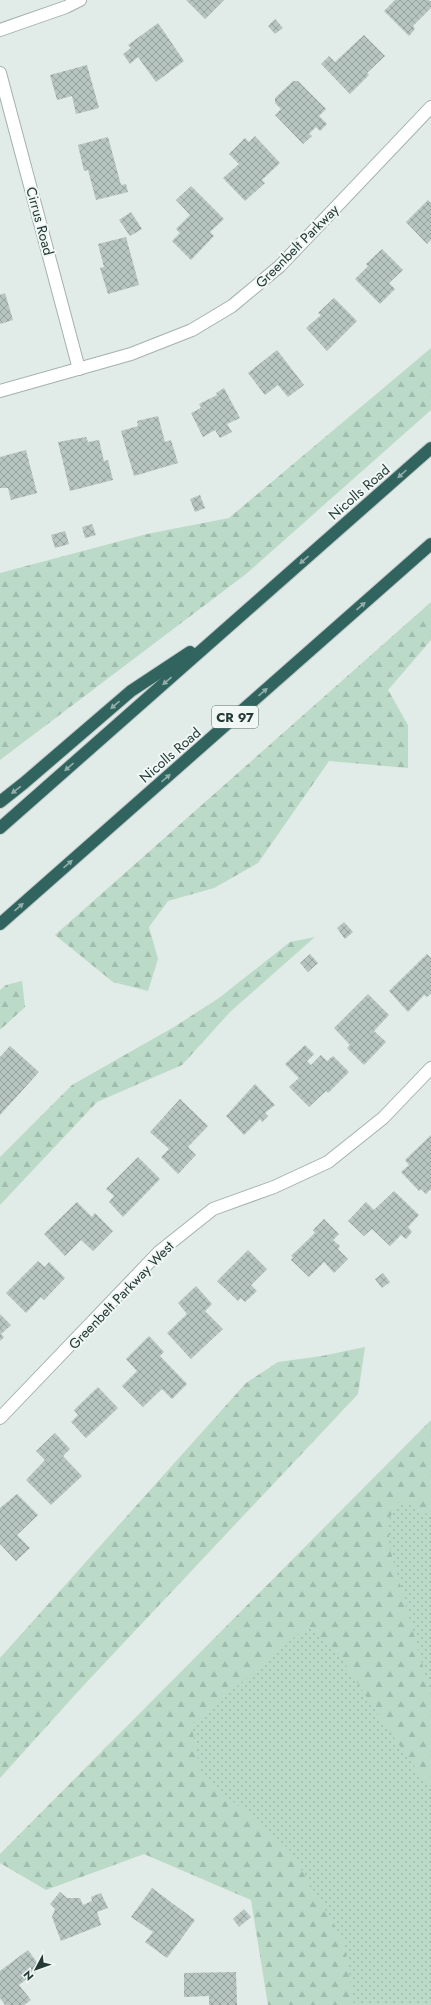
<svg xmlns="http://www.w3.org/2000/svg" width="431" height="2005" font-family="Jost,sans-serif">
<defs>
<pattern id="grass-dots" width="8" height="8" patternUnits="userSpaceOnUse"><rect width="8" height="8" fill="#bbdac7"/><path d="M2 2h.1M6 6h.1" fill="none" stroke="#a0bcac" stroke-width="1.8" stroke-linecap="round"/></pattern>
<pattern id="forest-firs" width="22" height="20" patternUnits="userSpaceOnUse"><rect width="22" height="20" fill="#bbdac7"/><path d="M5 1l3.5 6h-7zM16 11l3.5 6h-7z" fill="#a0bcac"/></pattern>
<pattern id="building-cross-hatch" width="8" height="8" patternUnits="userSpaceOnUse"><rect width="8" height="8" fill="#b7c5c1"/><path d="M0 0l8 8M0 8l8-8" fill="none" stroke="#94a19e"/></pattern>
</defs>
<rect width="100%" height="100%" fill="#e1ebe7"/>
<path fill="url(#grass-dots)" d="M431,1436v569h-132l-22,-103 -175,-151z"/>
<g fill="url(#forest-firs)">
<path d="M431,348v62l-185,164 -246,186v-187l147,-39 82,-16z"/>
<path d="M431,602v38l-43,50 20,35v43l-79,-7 -71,102 -44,25 -46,13 -19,26 9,32 -10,32 -35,-9 -58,-47z"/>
<path d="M315,937l-85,75 -48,53 -85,37 -97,103v-48l72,-72 102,-58 45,-29 71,-56z"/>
<path d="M22,981l3,26 -25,23v-40l6,-5z"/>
<path d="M365,1347l-7,47 -275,292 -83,92v-120l246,-275 32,-21 44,-6z"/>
<path d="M431,1420v96l-31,-16 -11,19v26l42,150v95l-50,-71 -44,-67 -29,-26 -117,99 11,50 87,74 55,92 10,64h-86l-17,-105 -107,-46 -98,36 -46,-27v-9z"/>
</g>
<g fill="url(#building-cross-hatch)">
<path d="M186,0h38l-19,19z"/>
<path d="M395,0h34l2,2v6l-18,18 2,3 -6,7 -25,-25z"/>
<path d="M275,19l8,9 -8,6 -7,-8z"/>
<path d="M158,23l26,38 -28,21 -18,-25 -8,7 -7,-10 8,-6 -3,-3z"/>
<path d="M364,35l21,21 -18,17 2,2 -19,19 -29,-30 8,-8 6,6z"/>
<path d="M87,65l12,43 -23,6 -4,-18 -15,4 -7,-25z"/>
<path d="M293,81h5l28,28 -7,7 8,8 -7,7 -4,-4 -7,7 3,2 -9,8 -28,-29 6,-6 -6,-6v-5z"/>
<path d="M255,136l25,27 -18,17 3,3 -20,18 -22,-23 16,-14 -10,-10 16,-16 4,4z"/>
<path d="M108,137l13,48 5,-1 2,8 -32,8 -8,-30 -4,1 -6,-26z"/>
<path d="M191,186l33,33 -14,13 4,4 -23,24 -19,-19 8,-8 -4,-4 14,-14 -14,-15z"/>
<path d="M428,200l3,3v37l-4,4 -21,-22z"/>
<path d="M131,212l11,17 -12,7 -11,-16z"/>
<path d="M126,237l13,48 -31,9 -8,-26 4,-1 -6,-23z"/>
<path d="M382,249l21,21 -14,13 6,6 -15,15 -25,-25 13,-13 -2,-2z"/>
<path d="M5,293l8,27 -13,4v-29z"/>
<path d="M334,298l23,23 -30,30 -21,-23 15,-13 -3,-2z"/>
<path d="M277,350l27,35 -16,12 -10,-12 -13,10 -17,-22z"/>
<path d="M224,388l16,30 -13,6 5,8 -12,6 -5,-8 -12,7 -12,-24 10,-5 -2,-4 18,-9 -1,-2z"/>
<path d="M158,416l7,26 6,-2 7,23 -44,13 -13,-45 17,-5 -1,-5z"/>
<path d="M86,437l2,5 11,-2 5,21 4,-1 5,20 -43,11 -12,-49z"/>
<path d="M26,450l11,43 -26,7 -3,-12h-8v-31z"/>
<path d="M200,495l5,13 -10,4 -5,-13z"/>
<path d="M92,524l4,11 -11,3 -3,-11z"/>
<path d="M65,531l4,13 -14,4 -4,-13z"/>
<path d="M344,922l9,10 -8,7 -8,-11z"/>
<path d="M310,954l8,9 -10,9 -8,-9z"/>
<path d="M427,954l4,4v35l-4,4 -3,-2 -16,17 -19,-21z"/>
<path d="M368,994l21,21 -15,16 12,11 -22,23 -17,-17 3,-3 -16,-17z"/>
<path d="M305,1045l9,9 -7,7 4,4 10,-10 6,6 6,-5 16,16 -21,21 -2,-2 -17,16 -20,-20 10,-9 -14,-14z"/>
<path d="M10,1046l29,26 -39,43v-58z"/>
<path d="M255,1084l20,21 -10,8 3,3 -6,6 -2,-3 -16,16 -18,-19z"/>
<path d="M180,1099l28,27 -20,21 8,8 -18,19 -17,-17 8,-8 -19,-17z"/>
<path d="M431,1135v54l-5,5 -5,-5 -2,2 -18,-19 8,-7 -4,-5z"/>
<path d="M138,1157l22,22 -37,38 -14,-15 5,-6 -8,-7z"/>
<path d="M394,1191l25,24 -11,12 4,5 -6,7 -5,-4 -11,11 -18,-17 -8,7 -16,-15 18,-19 8,8z"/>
<path d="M77,1202l15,15 3,-4 18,18 -20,20 -12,-11 -16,16 -21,-22z"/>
<path d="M324,1219l15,15 -6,6 7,6 -2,3 10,10 -14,14 -10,-11 -15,15 -18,-17 2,-3 -2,-1 24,-23 -2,-3z"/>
<path d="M248,1250l19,19 -16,16 6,6 -12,11 -4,-4 -3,3 -21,-20z"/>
<path d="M38,1261l7,6 4,-5 16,16 -21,22 -3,-3 -15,16 -20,-20z"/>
<path d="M383,1273l7,9 -8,6 -7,-9z"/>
<path d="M196,1286l16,18 -7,7 18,18 -32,30 -24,-26 20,-19 -9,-11z"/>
<path d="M0,1314l11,11 -10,9 3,3 -4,4z"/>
<path d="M149,1336l15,16 -4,4 27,28 -15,15 -10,-10 -19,18 -21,-21 15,-15 -11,-12z"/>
<path d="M98,1387l20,21 -32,30 -15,-16 7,-7 -4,-5z"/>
<path d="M55,1433l15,16 -7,7 19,20 -31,29 -25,-25 19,-20 -9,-9z"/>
<path d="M17,1494l21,21 -21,20 13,13 -14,13 -16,-17v-36z"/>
<path d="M152,1888l43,32 -28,38 -22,-16 8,-10 -22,-15z"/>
<path d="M60,1892l7,6h13l3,7 9,-4 -1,-4 10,-4 7,15 -11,4 4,13 -40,16 -9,-24 3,-8 -5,-5z"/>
<path d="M244,1909l7,8 -12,10 -6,-8z"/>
<path d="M28,1950l13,18 -22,17 12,15 -7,5h-19l-5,-7v-27z"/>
<path d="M236,1972l1,33h-28v-9l-25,1v-24z"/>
</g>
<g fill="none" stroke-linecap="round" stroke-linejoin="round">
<g stroke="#a4b2ae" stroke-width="14">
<g id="minor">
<path d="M0,30l66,-23 14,-7"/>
<path d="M0,73l79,296"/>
<path d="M0,391l131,-37 61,-24 40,-24 48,-40 151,-159"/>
<path d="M0,1418l159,-166 54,-43 61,-22 54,-25 55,-44 48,-50"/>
</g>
</g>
<g stroke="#c1c8c7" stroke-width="14">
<g id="highway">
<path d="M0,802l24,-19 107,-92 59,-39"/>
<path d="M0,828l431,-380"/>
<path d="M0,924l431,-380"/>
</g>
</g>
<use href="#minor" stroke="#fff" stroke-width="12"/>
<use href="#highway" stroke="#31645f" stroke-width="12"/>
</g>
<defs><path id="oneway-solid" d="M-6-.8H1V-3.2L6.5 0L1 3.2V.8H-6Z"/></defs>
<g fill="#91aeaa">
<use href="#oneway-solid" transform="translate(402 474) rotate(138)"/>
<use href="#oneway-solid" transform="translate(304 560) rotate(139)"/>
<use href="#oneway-solid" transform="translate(361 606) rotate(-41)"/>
<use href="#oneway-solid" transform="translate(167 681) rotate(139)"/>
<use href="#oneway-solid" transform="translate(263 692) rotate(-41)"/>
<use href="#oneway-solid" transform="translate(115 705) rotate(139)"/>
<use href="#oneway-solid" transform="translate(69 767) rotate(139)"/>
<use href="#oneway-solid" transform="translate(166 778) rotate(-41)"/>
<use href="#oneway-solid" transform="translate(16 790) rotate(142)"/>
<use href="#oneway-solid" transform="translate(68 864) rotate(-41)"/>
<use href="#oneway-solid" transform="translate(19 907) rotate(-41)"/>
</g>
<g text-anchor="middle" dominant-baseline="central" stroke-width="4" stroke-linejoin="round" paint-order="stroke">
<rect fill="#f1f7f5" stroke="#61736f" stroke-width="1" x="212" y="706" width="46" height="22" rx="3"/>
<g font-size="13" font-weight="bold" fill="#233a36">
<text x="235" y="717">CR 97</text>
</g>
<g font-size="14" fill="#233a36" stroke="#f1f7f5">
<text transform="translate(40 221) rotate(75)">Cirrus Road</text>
<text transform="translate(297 246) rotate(-45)">Greenbelt Parkway</text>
<text transform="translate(359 492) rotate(-41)">Nicolls Road</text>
<text transform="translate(170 755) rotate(-41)">Nicolls Road</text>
<text transform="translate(121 1295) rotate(-46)">Greenbelt Parkway West</text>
</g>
</g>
<g transform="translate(36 1969) rotate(229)" stroke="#f1f7f5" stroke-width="3" paint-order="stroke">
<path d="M0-3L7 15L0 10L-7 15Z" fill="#233a36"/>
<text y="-6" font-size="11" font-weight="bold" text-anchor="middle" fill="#233a36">N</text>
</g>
</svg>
